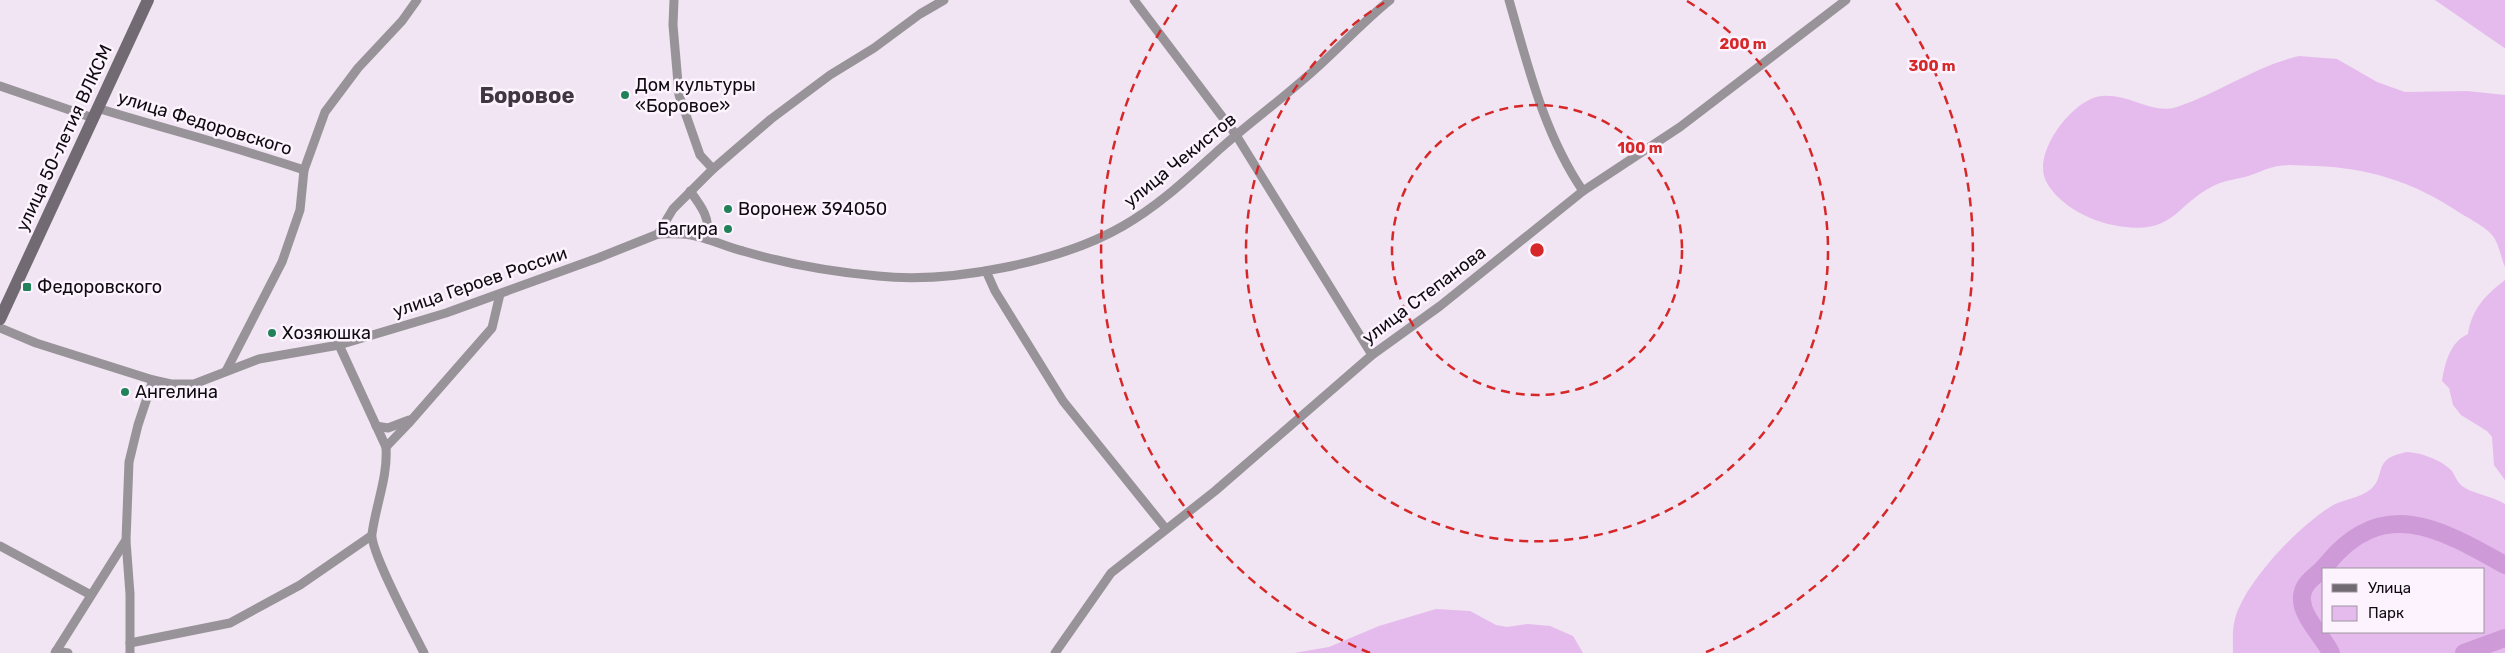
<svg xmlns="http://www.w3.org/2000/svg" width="2505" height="653" font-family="Rubik,sans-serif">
<rect width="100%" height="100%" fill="#f1e4f3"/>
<g fill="#e5bbed" fill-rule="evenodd">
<path d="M2435,0h70v48l-2,-1z"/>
<path d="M2299,56l38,3 40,23 28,10 62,-1 38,4v172c-4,-9 -6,-24 -13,-32 -6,-8 -26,-18 -35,-24 -44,-29 -88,-43 -141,-45 -13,0 -25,-2 -38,0 -12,2 -22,8 -33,11 -8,2 -17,3 -25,6 -45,18 -42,53 -102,43 -26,-4 -58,-20 -71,-43 -17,-28 26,-85 55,-87 29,-2 50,19 75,11 42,-14 79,-41 122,-51z"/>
<path d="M2505,280v200l-11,-15 -2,-28 -5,-6 -26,-16 -8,-10 -4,-17 -7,-7c3,-18 8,-39 26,-47 4,-26 18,-39 37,-54z"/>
<path d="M2408,452c14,1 33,8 43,18 4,5 6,12 11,16 9,7 30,10 43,18v149h-272c0,-11 -1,-23 2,-34 10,-37 62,-91 95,-112 12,-8 29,-8 41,-18 16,-14 0,-31 37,-37zM2324,569h160v63h-160z"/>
<path d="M1436,609l34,2 26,14 11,2 21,-3 22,2 23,10 10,17h-289l35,-6 50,-21z"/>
</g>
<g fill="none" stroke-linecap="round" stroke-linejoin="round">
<g stroke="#ce9ad8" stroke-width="18">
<path d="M2331,653c-8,-17 -31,-37 -29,-57 2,-16 16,-20 25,-32 56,-69 114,-35 178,1"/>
<path d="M2464,653l41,-15"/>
</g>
<g stroke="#989399" stroke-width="9">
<path d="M1134,0l102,135 136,220"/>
<path d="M1509,0c19,66 35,134 74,191"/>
<path d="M0,86l93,32"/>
<path d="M97,108c69,21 139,39 207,62"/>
<path d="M713,169l58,-50 59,-44 44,-27 46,-34 24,-14"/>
<path d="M690,191c12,16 21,28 17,48"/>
<path d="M658,234c11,0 23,-1 33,1 18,3 35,12 52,16 44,13 90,21 135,25 72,8 183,-14 245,-50 37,-21 67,-50 98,-78 27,-24 56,-45 83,-69 30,-25 55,-54 86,-79"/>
<path d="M986,271l9,20 68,110 103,128"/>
<path d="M0,328l36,15 117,37 18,4h23l65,-25 80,-14 107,-32 152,-55 60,-24 15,-25 40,-40 -13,-14 -21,-60 -6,-70 1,-25"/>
<path d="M339,345l47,102 22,-23 84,-96 8,-34"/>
<path d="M226,371l56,-109 18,-52 4,-40 21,-58 33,-44 44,-47 15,-21"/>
<path d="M376,426l12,2 21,-8"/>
<path d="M386,447c2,30 -10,57 -14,87 -2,17 42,99 52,119"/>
<path d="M126,541l4,53v59"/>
<path d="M0,546l91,49"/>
<path d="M130,643l100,-20 70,-38 71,-49"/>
<path d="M56,651l12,2"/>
<path d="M55,653l71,-113 3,-78 9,-37 15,-45"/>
<path d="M1055,653l56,-80 104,-82 157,-136 68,-49 143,-115 97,-64 166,-127"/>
</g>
<path stroke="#716a73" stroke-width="12" d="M0,319l148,-319"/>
</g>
<g fill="none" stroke="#d62828" stroke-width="2.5" stroke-dasharray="9 6">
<circle cx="1537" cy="250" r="145"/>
<path d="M1687 1A291 291 0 1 1 1387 1"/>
<path d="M1370 653A436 436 0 0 1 1178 3M1896 3A436 436 0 0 1 1704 653"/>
</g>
<g fill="#21825a" stroke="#fdf3ff" stroke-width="2">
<circle cx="625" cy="95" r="5"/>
<circle cx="728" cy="209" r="5"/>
<circle cx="728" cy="229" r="5"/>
<rect x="22" y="282" width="10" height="10" rx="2.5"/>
<circle cx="272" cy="333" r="5"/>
<circle cx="125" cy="392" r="5"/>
</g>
<g text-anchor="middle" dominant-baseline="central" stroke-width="5" stroke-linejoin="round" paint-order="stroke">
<g font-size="18" fill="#0f0b10" stroke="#fdf3ff" text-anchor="start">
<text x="635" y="85">Дом культуры<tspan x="635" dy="21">«Боровое»</tspan></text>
<text x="738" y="209">Воронеж 394050</text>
<text x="718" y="229" text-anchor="end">Багира</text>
<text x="37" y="287">Федоровского</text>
<text x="282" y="333">Хозяюшка</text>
<text x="135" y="392">Ангелина</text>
</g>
<g font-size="18" fill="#0f0b10" stroke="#fdf3ff">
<text transform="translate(205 123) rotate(17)">улица Федоровского</text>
<text transform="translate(64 138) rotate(-65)">улица 50-летия ВЛКСМ</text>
<text transform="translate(1180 160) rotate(-39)">улица Чекистов</text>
<text transform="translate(480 282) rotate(-19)">улица Героев России</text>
<text transform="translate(1424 295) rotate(-37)">улица Степанова</text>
</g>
<g font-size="22" font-weight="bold" fill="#3f3641" stroke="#fdf3ff">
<text x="527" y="95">Боровое</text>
</g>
</g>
<circle cx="1537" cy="250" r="8" fill="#d62828" stroke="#fdf3ff" stroke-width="2.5"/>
<g font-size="15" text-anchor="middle" font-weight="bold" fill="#d62828" stroke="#fdf3ff" stroke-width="5" stroke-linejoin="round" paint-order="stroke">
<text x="1743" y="49">200 m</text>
<text x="1932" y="71">300 m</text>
<text x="1640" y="153">100 m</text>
</g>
<rect x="2322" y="568" width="162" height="65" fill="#fdf3ff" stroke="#9e969f"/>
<rect x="2332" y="584" width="25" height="8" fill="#716a73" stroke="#9e969f"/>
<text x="2368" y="593" font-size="15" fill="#0f0b10">Улица</text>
<rect x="2332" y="606" width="25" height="15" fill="#e5bbed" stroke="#9e969f"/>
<text x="2368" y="618" font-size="15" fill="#0f0b10">Парк</text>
</svg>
